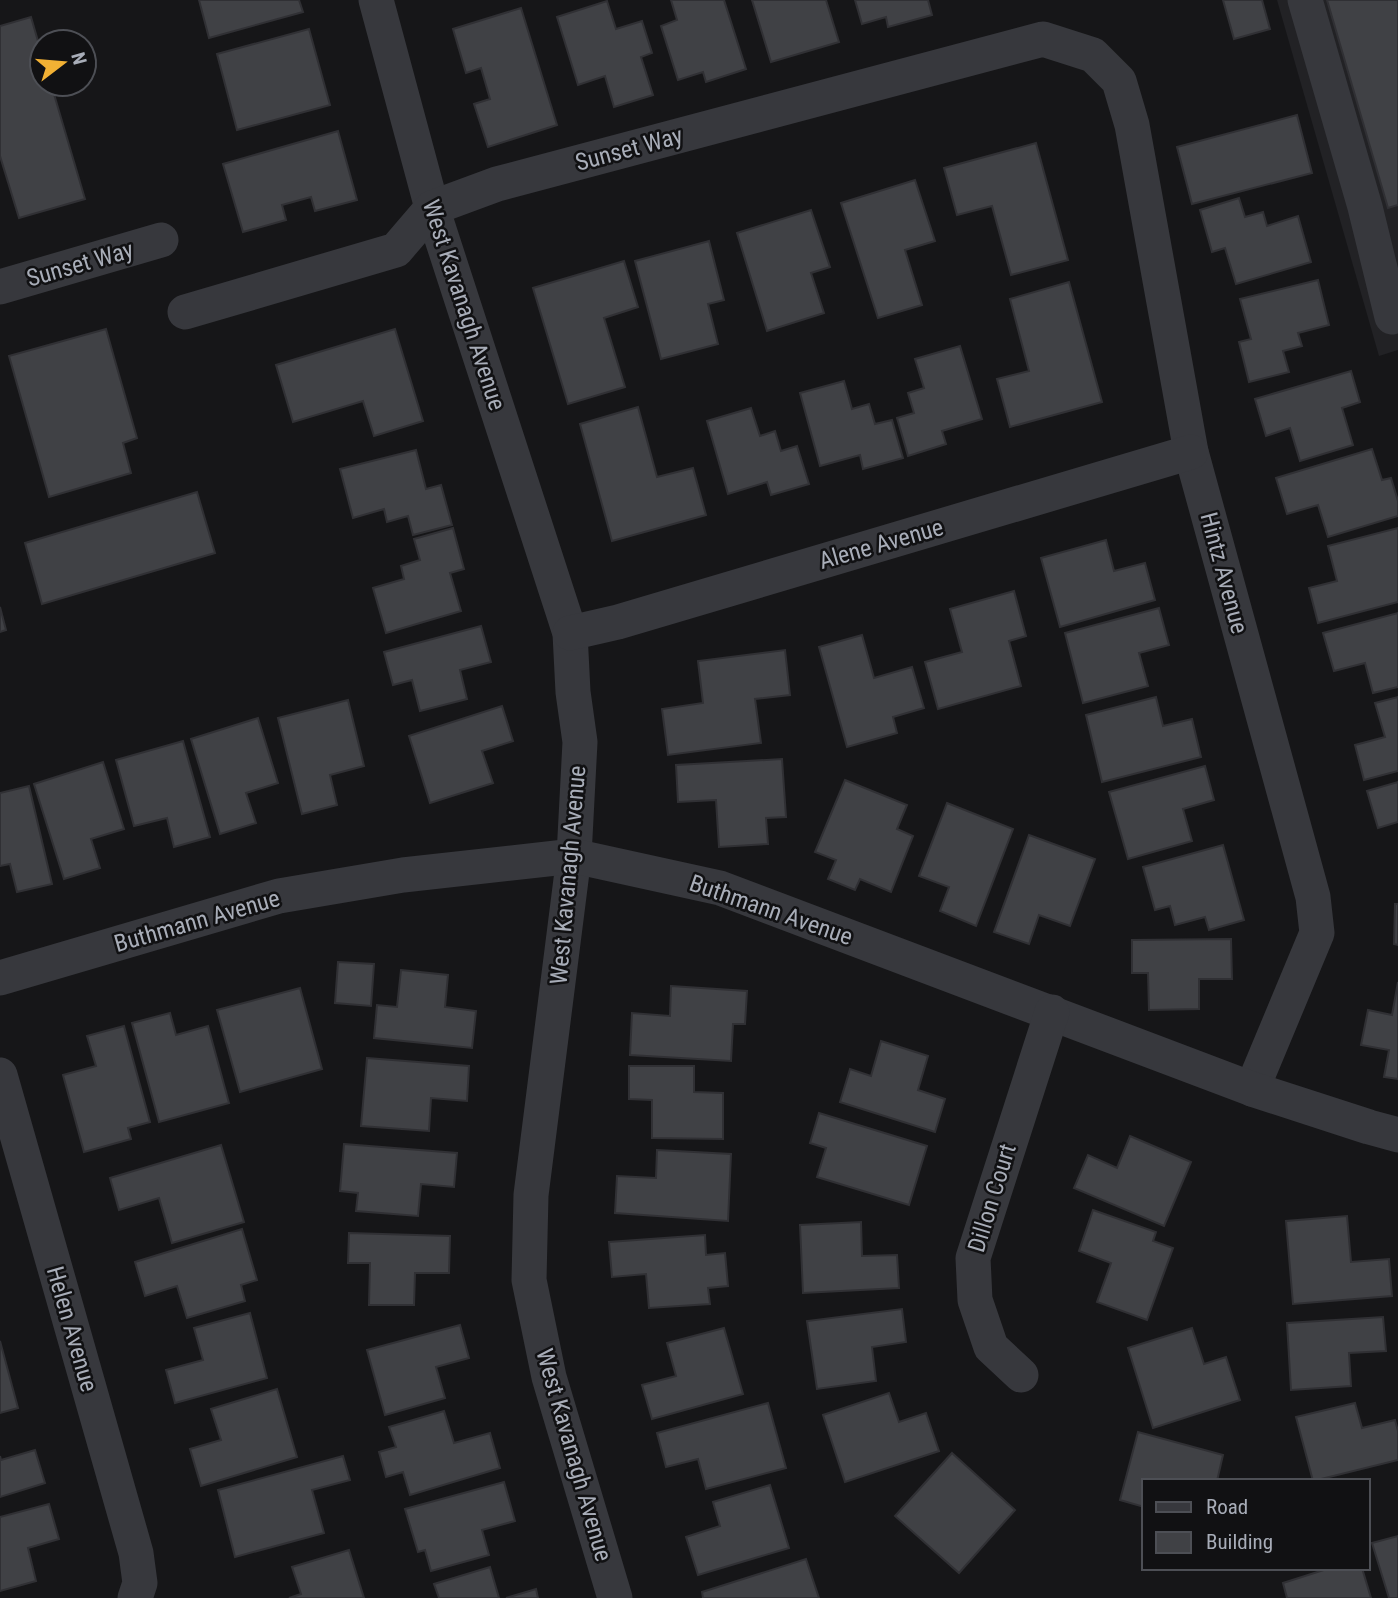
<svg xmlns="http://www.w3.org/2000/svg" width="1398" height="1598" font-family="'Roboto Condensed',sans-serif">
<rect width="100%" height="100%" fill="#161618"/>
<path fill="#222225" d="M1277,0h121v350l-19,6z"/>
<g fill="#404145" stroke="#303034" stroke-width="2">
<path d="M199,0h100l4,12 -94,26z"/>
<path d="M671,0h53l22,69 -40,13 -3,-10 -25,8 -17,-54 16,-6z"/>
<path d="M752,0h74l13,42 -68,20z"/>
<path d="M855,0h73l4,15 -44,12 -2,-10 -24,7z"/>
<path d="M1223,0h39l8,29 -36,10z"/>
<path d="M1327,0h71v205l-10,3z"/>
<path d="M607,1l9,28 26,-8 10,32 -11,4 12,38 -39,12 -9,-31 -27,9 -21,-68z"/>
<path d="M521,8l36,117 -69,22 -14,-43 16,-5 -9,-31 -15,5 -13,-44z"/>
<path d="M31,17l11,38v29h9l34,115 -66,19 -19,-62v-130z"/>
<path d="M309,29l21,76 -93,25 -20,-76z"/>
<path d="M1297,115l15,58 -120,31 -15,-57z"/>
<path d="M338,131l19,69 -42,11 -4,-14 -29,8 4,15 -43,12 -20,-68z"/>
<path d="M1036,143l32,117 -57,15 -19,-69 -35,9 -13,-47z"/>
<path d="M915,180l20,61 -30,9 17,55 -44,13 -37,-115z"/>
<path d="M1239,198l6,19 18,-5 4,14 31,-10 13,46 -75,22 -11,-36 -13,4 -12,-42z"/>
<path d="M811,210l19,57 -19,6 13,40 -57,18 -30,-98z"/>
<path d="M709,241l15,59 -16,4 10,40 -57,15 -26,-98z"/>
<path d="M624,261l14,46 -34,11 21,69 -57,17 -35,-116z"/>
<path d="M1318,280l11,45 -31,8 4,13 -19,5 6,21 -40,10 -10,-40 12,-3 -11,-40z"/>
<path d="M1069,282l33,120 -92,25 -13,-48 32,-8 -19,-72z"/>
<path d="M106,329l31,109 -14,5 8,30 -82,24 -40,-141z"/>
<path d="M395,329l28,92 -49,15 -11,-35 -70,21 -17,-57z"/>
<path d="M960,346l22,73 -40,12 4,13 -38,12 -11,-38 17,-5 -6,-20 16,-5 -9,-29z"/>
<path d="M1351,371l9,31 -18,6 11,37 -53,16 -10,-33 -24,8 -11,-37z"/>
<path d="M844,381l8,28 17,-5 6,20 17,-4 11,38 -40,11 -3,-14 -40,11 -20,-73z"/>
<path d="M638,407l19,70 36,-9 13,47 -94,26 -32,-117z"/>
<path d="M751,408l9,28 15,-5 6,20 16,-5 12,38 -38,11 -4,-13 -39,12 -21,-73z"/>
<path d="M1372,449l10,31 9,-2 7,23v15l-70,21 -10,-32 -31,9 -11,-36z"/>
<path d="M416,450l10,39 15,-4 11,40 -39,10 -5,-19 -21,6 -3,-13 -31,9 -13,-49z"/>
<path d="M197,492l18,61 -173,51 -17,-61z"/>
<path d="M453,528l11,41 -14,4 11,38 -75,22 -13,-45 31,-9 -3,-13 19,-6 -6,-21z"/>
<path d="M1398,528v74l-80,21 -9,-35 28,-7 -9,-35z"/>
<path d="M1106,540l8,31 31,-8 10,37 -95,27 -19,-69z"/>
<path d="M1014,591l12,45 -17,5 12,45 -83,23 -13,-47 37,-10 -12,-43z"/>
<path d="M0,607l6,23 -6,2z"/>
<path d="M1159,608l10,37 -30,8 9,33 -65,17 -18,-70z"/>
<path d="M1398,613v74l-25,6 -8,-30 -31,8 -11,-38z"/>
<path d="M481,626l10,36 -31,8 7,29 -47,12 -8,-31 -19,5 -9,-33z"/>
<path d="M862,635l12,43 38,-11 12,41 -31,9 4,16 -50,14 -28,-100z"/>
<path d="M785,650l5,45 -35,4 6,44 -93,12 -6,-46 41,-6 -5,-42z"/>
<path d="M1156,697l7,29 29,-7 9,38 -99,25 -16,-67z"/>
<path d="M1398,697v74l-34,9 -9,-35 30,-8 -10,-34z"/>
<path d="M348,700l16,66 -34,9 7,30 -35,9 -24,-96z"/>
<path d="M502,706l11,35 -31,10 11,32 -63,20 -21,-67z"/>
<path d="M258,718l20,65 -32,10 10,30 -36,11 -29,-95z"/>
<path d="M183,741l27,96 -36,10 -7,-29 -33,8 -18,-66z"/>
<path d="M782,759l4,58 -20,1 2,26 -49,3 -3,-47 -38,2 -2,-37z"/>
<path d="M103,762l21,67 -33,10 9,29 -36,11 -30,-95z"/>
<path d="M1205,766l9,34 -31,9 9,32 -64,18 -19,-67z"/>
<path d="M845,780l62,25 -10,24 16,7 -22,56 -31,-13 -5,11 -27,-11 8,-19 -21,-8z"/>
<path d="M1398,782v40l-20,6 -11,-37z"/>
<path d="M29,786l23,98 -35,8 -7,-28 -10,2v-73z"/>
<path d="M947,803l66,26 -37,97 -36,-15 9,-24 -30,-11z"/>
<path d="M1029,835l66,24 -25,67 -31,-11 -10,29 -35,-12z"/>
<path d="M1223,845l21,75 -35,10 -4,-13 -30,8 -5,-19 -15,4 -12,-43z"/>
<path d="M1395,904h3v41l-4,-1z"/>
<path d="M1231,939l1,40h-33v30l-50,1 -1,-37h-16v-33z"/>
<path d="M338,962l36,2 -3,42 -36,-3z"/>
<path d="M401,970l47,5 -3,32 31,4 -4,37 -98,-10 3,-33 20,2z"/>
<path d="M1398,982v97l-14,-2 5,-27 -28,-5 7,-35 24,5z"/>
<path d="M671,986l76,5 -2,33h-12l-2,37 -101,-6 2,-42 38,3z"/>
<path d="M300,988l22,81 -82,23 -23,-82z"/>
<path d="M170,1013l6,22 32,-9 21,77 -70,19 -27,-99z"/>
<path d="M124,1026l26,96 -22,6 3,11 -47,13 -21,-77 33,-9 -9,-30z"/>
<path d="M881,1041l47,15 -10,34 27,9 -10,33 -95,-30 10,-33 21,7z"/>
<path d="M367,1058l102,8 -2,35 -36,-3 -2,33 -68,-5z"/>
<path d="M629,1066h65v26l29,1v46l-71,-1v-38l-23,-1z"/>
<path d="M819,1113l108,33 -18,59 -92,-28 9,-29 -16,-5z"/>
<path d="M1130,1136l61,26 -27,64 -90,-38 14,-33 29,13z"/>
<path d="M344,1144l113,9 -3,34 -33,-3 -3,32 -62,-5 2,-18 -18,-2z"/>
<path d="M221,1145l23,77 -72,21 -13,-45 -40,12 -9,-32z"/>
<path d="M657,1150l74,4 -3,67 -113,-8 2,-37 39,2z"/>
<path d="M1093,1210l63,22 -3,9 20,7 -26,72 -50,-18 14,-39 -32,-12z"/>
<path d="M1347,1216l4,46 38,-3 3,37 -99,8 -7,-83z"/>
<path d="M861,1222l1,34 35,-1 2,33 -96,5 -3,-68z"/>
<path d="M242,1229l15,51 -16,5 4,16 -58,17 -10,-32 -32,10 -10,-34z"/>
<path d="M349,1233l101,3 -1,37h-34l-1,32h-45l1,-42h-22z"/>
<path d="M705,1235l1,20 19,-2 3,33 -20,2 2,16 -61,4 -3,-34 -34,3 -3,-35z"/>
<path d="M902,1309l4,33 -34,5 4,34 -59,8 -10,-68z"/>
<path d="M250,1313l17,65 -92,25 -9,-33 37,-10 -9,-32z"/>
<path d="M1383,1317l3,34 -37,2 2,33 -60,4 -4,-67z"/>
<path d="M460,1325l9,33 -33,9 9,31 -60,17 -18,-65z"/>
<path d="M724,1328l19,66 -91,25 -10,-34 34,-9 -9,-33z"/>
<path d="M1192,1328l12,36 22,-7 14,43 -87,28 -25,-80z"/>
<path d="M0,1341l18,67 -18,5z"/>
<path d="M277,1389l20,68 -96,29 -11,-37 31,-9 -10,-31z"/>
<path d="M889,1393l10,29 27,-9 13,38 -94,31 -22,-67z"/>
<path d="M768,1403l18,65 -80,21 -8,-30 -32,8 -9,-34z"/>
<path d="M1355,1403l7,25 33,-8 3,11v29l-85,21 -17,-64z"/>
<path d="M444,1411l10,32 36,-10 10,35 -90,27 -7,-23 -17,5 -7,-25 17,-5 -7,-20z"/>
<path d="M1138,1432l85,23 -6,26h-73v26l-24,-7z"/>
<path d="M35,1450l10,33 -45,14v-41l1,4z"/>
<path d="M952,1453l63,57 -56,63 -64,-57z"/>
<path d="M343,1456l7,24 -38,10 12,43 -89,24 -17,-67z"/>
<path d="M504,1482l11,39 -33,9 7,25 -58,16 -6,-21 -7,2 -13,-43z"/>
<path d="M770,1485l19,63 -91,27 -12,-38 34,-11 -7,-24z"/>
<path d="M49,1504l10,35 -31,9 8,33 -36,10v-74z"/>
<path d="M1398,1536v62h-9l-17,-55z"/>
<path d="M349,1550l15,48h-75l12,-4 -9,-27z"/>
<path d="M806,1559l13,39h-116l-1,-6z"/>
<path d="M490,1567l9,31h-60l-5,-14z"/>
<path d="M1330,1568h32l9,30h-84l-4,-15z"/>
<path d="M536,1589l2,9h-32z"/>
</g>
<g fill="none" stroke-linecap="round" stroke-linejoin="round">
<g stroke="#37383d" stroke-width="35">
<path d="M376,0l56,208 138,425 3,59 7,50 -6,114 -43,339 -2,85 20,97 66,221"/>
<path d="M1305,0l60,207 27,110 6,-2"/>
<path d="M0,287l161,-47"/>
<path d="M185,312l211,-62 36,-42 65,-24 546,-145 50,16 26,26 13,44 59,327 122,445 4,36 -65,156"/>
<path d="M570,633l48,-11 573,-170"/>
<path d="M0,978l279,-82 124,-21 171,-19 146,32 532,201 117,38 29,8"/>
<path d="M0,1075l136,478 4,30 -5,15"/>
<path d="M1021,1375l-30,-28 -16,-47 -2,-42 79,-246"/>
</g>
</g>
<g text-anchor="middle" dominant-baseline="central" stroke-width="5" stroke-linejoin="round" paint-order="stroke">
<g font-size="24" fill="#a8adb8" stroke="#111113">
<text transform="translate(629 149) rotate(-15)">Sunset Way</text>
<text transform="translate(80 264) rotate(-16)">Sunset Way</text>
<text transform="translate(464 305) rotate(72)">West Kavanagh Avenue</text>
<text transform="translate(881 544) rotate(-16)">Alene Avenue</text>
<text transform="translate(1224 573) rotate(75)">Hintz Avenue</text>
<text transform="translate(568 875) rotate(-85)">West Kavanagh Avenue</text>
<text transform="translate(771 910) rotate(19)">Buthmann Avenue</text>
<text transform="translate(197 921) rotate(-16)">Buthmann Avenue</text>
<text transform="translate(992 1198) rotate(-73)">Dillon Court</text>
<text transform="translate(72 1329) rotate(74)">Helen Avenue</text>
<text transform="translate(574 1455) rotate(74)">West Kavanagh Avenue</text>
</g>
</g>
<rect x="1142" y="1479" width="228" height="91" fill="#111113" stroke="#4d4f55" stroke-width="2"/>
<rect x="1156" y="1502" width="35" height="10" fill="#37383d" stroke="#4d4f55" stroke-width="2"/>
<text x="1206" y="1514" font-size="21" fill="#a8adb8">Road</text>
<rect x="1156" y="1532" width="35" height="21" fill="#404145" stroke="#4d4f55" stroke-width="2"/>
<text x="1206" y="1549" font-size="21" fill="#a8adb8">Building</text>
<g transform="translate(63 63) rotate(74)"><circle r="33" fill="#111113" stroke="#4d4f55" stroke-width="2"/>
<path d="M0-5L12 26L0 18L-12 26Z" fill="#f2b134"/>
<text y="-10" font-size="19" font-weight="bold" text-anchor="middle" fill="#a8adb8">N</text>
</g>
</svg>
